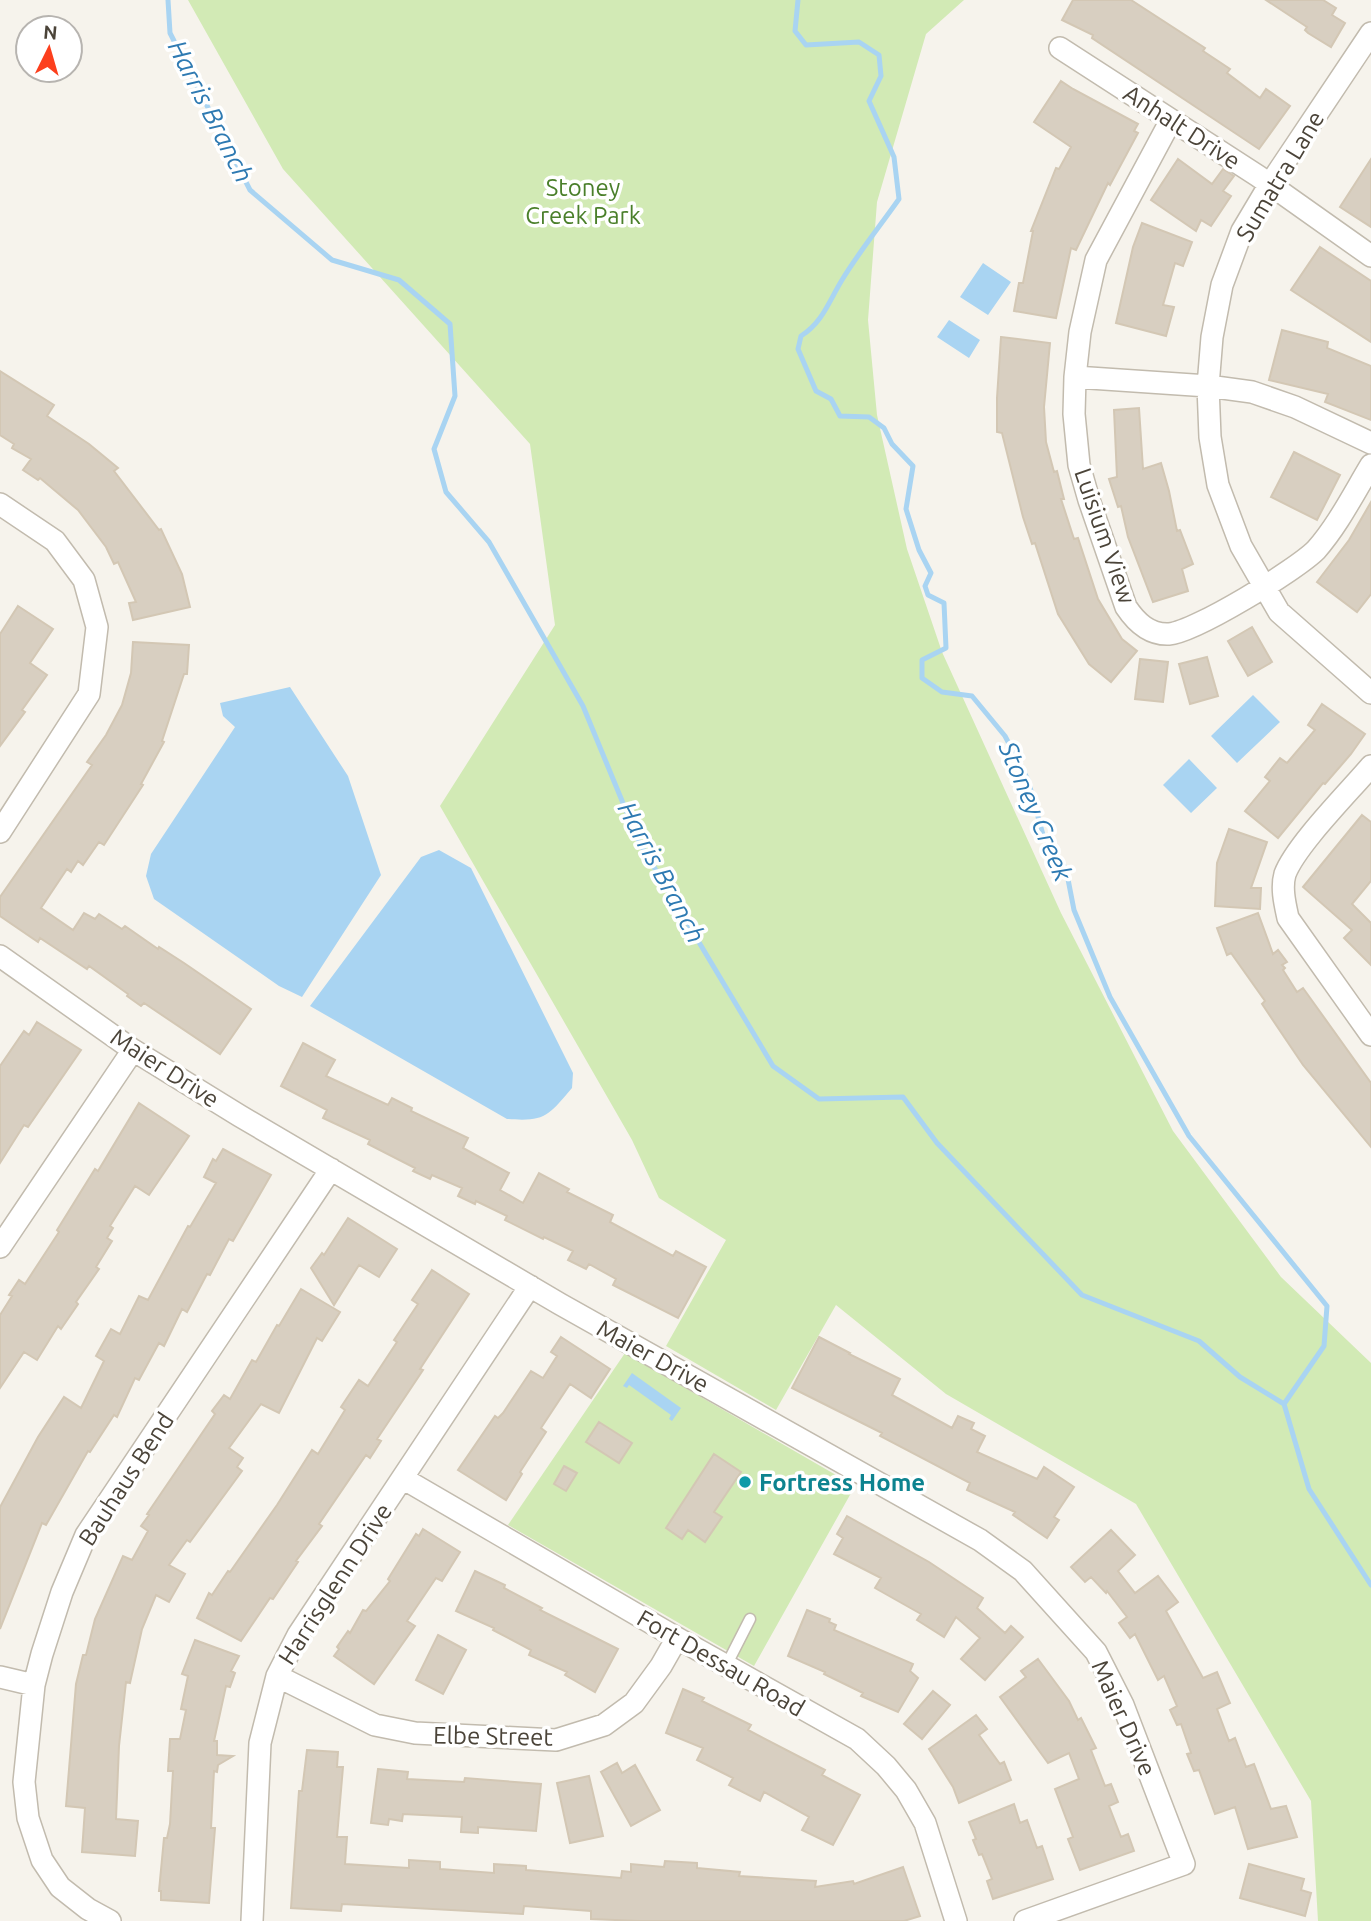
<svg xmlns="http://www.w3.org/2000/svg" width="1371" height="1921" font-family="Ubuntu,sans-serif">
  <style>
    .green { fill: #d2eab5 }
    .water { fill: #a9d4f2 }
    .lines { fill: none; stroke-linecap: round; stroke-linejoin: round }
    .stream { stroke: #a9d4f2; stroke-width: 5 }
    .building { fill: #d8cfc1; stroke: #d3c7b4; stroke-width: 2 }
    .lane-casing { stroke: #c2bbae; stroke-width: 13 }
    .street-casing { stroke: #c2bbae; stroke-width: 24 }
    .lane { stroke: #fff; stroke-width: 10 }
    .street { stroke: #fff; stroke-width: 21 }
    .culture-dot { fill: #0f9aa8; stroke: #fff; stroke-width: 2.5 }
    .labels { text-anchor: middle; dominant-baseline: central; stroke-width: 7; stroke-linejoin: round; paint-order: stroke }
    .street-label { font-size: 24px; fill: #4b4439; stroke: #fff }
    .park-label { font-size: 24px; fill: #4a7f2a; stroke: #fff }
    .culture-label { font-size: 24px; font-weight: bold; fill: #0d838f; stroke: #fff; text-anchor: start }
    .water-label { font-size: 26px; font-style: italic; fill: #2e7ab2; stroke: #fff }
  </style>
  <rect width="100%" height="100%" fill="#f6f3ec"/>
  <path class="green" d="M188,0H964L926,34L877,202L868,320L877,415L907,549L942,652L1061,913L1173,1131L1281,1277L1371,1363V1921H1318L1311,1801L1136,1504L946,1394L836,1305L776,1410L666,1346L726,1240L659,1198L632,1140L440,806L555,625L530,444L283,169Z
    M625,1353L855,1486L754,1666L508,1525Z"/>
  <path class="water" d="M983,263L1011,282L988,315L960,297Z
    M949,320L980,340L969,358L937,337Z
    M290,687L348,776L381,875L302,997L279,986L154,899L146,876L151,854L235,727L223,716L220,703Z
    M1253,695L1280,722L1237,763L1211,736Z
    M1189,759L1217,788L1191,813L1163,785Z
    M439,850L471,868L573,1073L572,1088C548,1116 545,1122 507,1119L310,1006L421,857Z
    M632,1373L681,1408L672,1421L669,1419L671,1415L629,1385L627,1388L623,1386Z"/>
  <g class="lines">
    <path class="stream" d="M168,0L170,33L250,190L332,260L399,280L450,324L455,396L434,449L446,492L489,542L583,706L639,842L773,1066L819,1099L903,1097L937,1143L1082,1295L1199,1341L1240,1377L1284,1404L1309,1489L1371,1585
      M798,0L795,31L806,45L859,42L879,55L881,76L869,101L894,157L899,199C880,226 859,252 842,280C829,301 823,322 801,336L798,349L816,391L831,399L840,416L869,417L884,428L892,444L913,466L906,509L919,550L931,573L925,586L928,595L944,603L946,648L922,660V678L942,692L972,696L1005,736L1028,780L1043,835L1066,869L1074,910L1110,997L1189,1136L1327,1306L1324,1346L1284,1404"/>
  </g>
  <path class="building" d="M1073,0H1131L1205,48L1203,51L1230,69L1227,73L1260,98L1266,89L1290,106L1259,149L1092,38L1093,35L1062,20Z
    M1266,0H1323L1336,8L1332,15L1345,23L1331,47L1308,33L1305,30L1307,27Z
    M1061,81L1073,89L1138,124L1134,131L1138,133L1110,185L1108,183L1076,250L1071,248L1056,318L1014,311L1019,283H1023L1033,231H1031L1056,168L1059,169L1071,147L1034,122Z
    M1178,159L1212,184L1223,169L1234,176L1223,191L1231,196L1211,226L1201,220L1196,231L1151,200Z
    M1371,159V227L1340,207Z
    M1142,223L1192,242L1183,266L1175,263L1163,305L1174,307L1166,336L1116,323L1133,247Z
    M1320,247L1371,281V342L1291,290Z
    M1282,330L1328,342L1327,348L1371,366V420L1325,402L1328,394L1269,380Z
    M1001,337L1050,343L1044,407L1046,442L1054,472L1057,471L1064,499H1061L1074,539L1078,538L1098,599L1122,639L1137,651L1111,682L1089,664L1058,614L1035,543L1032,544L1023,517L1002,433L997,432V398Z
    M0,371L54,405L47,416L89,444L118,468L114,471L159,530L161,529L182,574L190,607L133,620L129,603L136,602L118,562L114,564L106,547L78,510L40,478L38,480L23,470L31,459L12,448L14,444L0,435Z
    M1139,408L1143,469L1161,463L1169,491L1177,531L1180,530L1193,564L1182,569L1188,591L1153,602L1128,537L1121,506L1118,507L1109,479L1117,477L1114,410Z
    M1294,452L1340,475L1317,520L1271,497Z
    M1371,502V594L1357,612L1317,582L1349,540Z
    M18,606L53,629L30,663L47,675L22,710L25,712L0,746V634Z
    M1252,627L1272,662L1248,676L1228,641Z
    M133,642L189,645L187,674H184L162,741L164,742L141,784L143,785L104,845L99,842L83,865L78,861L71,872L67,869L41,908L73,930L84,913L95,919L99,914L122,929L125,926L158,949L159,947L184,963L251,1009L220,1054L144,1003L141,1006L127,996L128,994L89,966L87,969L40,938L38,942L0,916V897L92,765L87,762L106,735L122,705L131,673Z
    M1207,657L1218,696L1190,704L1179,664Z
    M1140,659L1168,662L1163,702L1135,699Z
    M1322,704L1365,734L1351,754L1325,784L1323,783L1278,838L1245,811L1270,781L1265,777L1280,758L1287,763L1315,730L1308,725Z
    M1362,815L1371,822V881L1352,904L1371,923V965L1344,938L1352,930L1303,887Z
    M1229,829L1267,842L1251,888H1261L1260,909L1215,906L1217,863Z
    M1258,913L1273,954L1278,950L1287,962L1282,965L1285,968L1283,970L1297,992L1303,988L1371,1083V1147L1303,1065L1262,1004L1265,1001L1231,953L1227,955L1217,928Z
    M37,1022L81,1050L28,1127L24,1125L0,1163V1066L24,1031L29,1035Z
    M303,1043L335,1060L326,1076L388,1105L392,1098L412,1108L411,1111L468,1138L463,1148L509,1173L500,1190L523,1203L539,1173L569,1189L567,1192L613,1215L610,1222L673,1256L676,1251L706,1267L678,1318L613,1285L616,1279L589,1264L586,1269L568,1260L573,1251L544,1237L543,1239L505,1220L507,1216L476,1201L475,1204L458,1196L462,1188L432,1175L430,1179L413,1171L415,1168L368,1144L370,1140L323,1118L327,1110L281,1086Z
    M139,1103L189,1136L149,1195L135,1186L110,1226L113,1228L107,1238L112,1241L96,1267L99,1269L76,1302L78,1304L61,1329L58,1326L37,1360L24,1352L0,1388V1315L12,1296L9,1295L19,1280L25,1284L59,1232L57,1230L95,1169L98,1171Z
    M223,1149L271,1175L233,1241L229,1239L210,1275L207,1274L187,1312L182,1309L164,1346L159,1343L139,1380L135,1378L117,1417L114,1415L90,1452L88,1451L46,1525L42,1523L0,1629V1507L38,1437L64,1397L81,1408L104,1361L96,1356L111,1329L120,1334L139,1296L148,1300L188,1226L190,1227L216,1183L204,1177L213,1159L216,1161Z
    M348,1218L397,1249L379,1277L359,1265L334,1305L311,1268L322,1253L324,1255Z
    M432,1270L469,1294L420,1369L423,1370L377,1439L381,1441L370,1458L366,1455L319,1524L322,1526L296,1561L298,1562L273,1599L270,1598L241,1641L197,1618L209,1593L212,1595L228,1571L230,1572L277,1505L312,1450L318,1454L345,1410L341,1407L359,1380L368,1386L397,1342L394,1340L418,1304L412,1300Z
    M301,1289L340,1312L322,1341L317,1338L279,1413L261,1404L229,1448L243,1458L237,1467L242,1471L190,1542L187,1540L169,1565L185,1574L169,1602L156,1595L142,1629L130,1683L126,1682L119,1746L116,1819L138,1821L135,1856L82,1852L85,1808L66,1806L76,1684L83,1655H86L95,1619L123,1556L132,1560L148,1531L141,1526L149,1515L147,1514L215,1414L212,1411L224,1395L230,1399L252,1360L256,1362L277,1325L279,1326Z
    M561,1337L610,1369L591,1398L570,1384L541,1428L546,1432L520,1472L522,1474L506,1500L458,1470L495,1416L498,1418L503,1413L531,1371L543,1378L557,1356L551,1352Z
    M819,1337L850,1353L849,1354L900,1379L892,1395L952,1428L958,1416L974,1423L971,1429L985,1436L977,1452L1037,1479L1044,1467L1074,1487L1054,1517L1059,1520L1047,1538L1013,1515L1015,1512L967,1490L970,1483L880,1436L882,1433L792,1388Z
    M599,1422L632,1443L619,1463L586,1442Z
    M714,1454L741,1472L714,1512L722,1517L705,1542L688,1530L682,1539L666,1528Z
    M564,1466L577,1473L566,1491L554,1484Z
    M847,1516L929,1562L983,1598L977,1608L1005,1633L1011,1626L1023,1637L985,1680L961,1659L980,1638L956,1617L944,1637L917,1620L921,1614L875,1588L881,1578L834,1554L843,1538L837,1534Z
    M423,1529L460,1552L442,1581L436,1578L407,1621L415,1626L374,1684L334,1656L339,1649L337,1647L348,1631L350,1633L363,1610L366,1611L390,1581L388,1579L416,1534L419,1536Z
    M1111,1530L1135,1555L1118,1571L1135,1593L1158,1576L1178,1602L1166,1611L1203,1678L1217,1672L1230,1703L1217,1709L1229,1741L1235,1738L1246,1767L1254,1764L1271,1809L1286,1806L1297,1837L1248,1849L1235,1807L1215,1814L1199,1770L1194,1771L1187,1754L1191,1753L1181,1724L1177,1725L1170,1710L1177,1706L1164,1676L1158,1680L1135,1634L1130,1638L1119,1623L1127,1617L1107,1591L1106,1593L1091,1577L1085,1582L1071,1567Z
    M475,1571L505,1585L504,1588L542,1608L540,1610L618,1649L595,1692L565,1675L567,1672L529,1655L531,1650L493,1630L494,1628L456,1611Z
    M807,1610L830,1619L829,1622L836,1625L834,1630L913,1664L910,1671L918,1678L898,1712L861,1696L863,1693L824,1674L825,1672L788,1656Z
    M438,1635L466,1650L443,1694L416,1680Z
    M195,1640L239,1656L231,1671L235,1673L230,1687L226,1686L214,1741H217V1755L233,1756L218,1765L217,1772L214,1771L211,1828H215L209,1903L161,1900V1891H159L164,1838H167L170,1824L173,1771H168L170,1739H180L186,1710L181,1709L188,1676L182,1674Z
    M1038,1659L1069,1701L1078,1720L1081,1718L1096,1748L1091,1750L1105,1786L1111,1784L1118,1802L1109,1806L1121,1837L1128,1834L1134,1851L1080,1870L1068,1839L1073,1837L1055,1789L1079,1779L1069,1753L1048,1763L1000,1697L1026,1677L1021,1671Z
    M683,1689L704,1698L702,1701L751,1725L748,1730L825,1770L822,1775L860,1795L833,1845L802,1830L809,1817L764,1792L760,1801L729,1785L733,1778L697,1760L703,1748L666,1733Z
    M933,1691L950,1705L922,1739L904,1724Z
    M976,1715L987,1729L979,1735L1000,1764L1004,1762L1011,1780L959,1803L953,1787L929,1749Z
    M307,1750L338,1752L337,1767H343L337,1837H347L345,1864L409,1868V1860L440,1862V1869L494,1873V1864L526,1866V1870L621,1878L622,1871L631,1872V1864L664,1867L665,1861L697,1863V1868L740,1872L739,1876L816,1881L815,1887L853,1881L854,1884L903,1867L920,1916L904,1921H639L591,1919V1911L524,1906L523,1914L342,1904L341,1911L291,1908L299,1791H302Z
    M617,1763L622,1773L635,1765L660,1810L631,1826L601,1772Z
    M378,1769L408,1772L407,1779L464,1782L465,1778L541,1784L536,1831L478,1827V1833L461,1832L462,1817L403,1814L402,1821L389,1819L388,1825L371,1823Z
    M589,1776L603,1836L570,1843L557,1783Z
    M1014,1804L1020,1823L1027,1820L1037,1848L1042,1846L1053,1879L993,1899L987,1881L992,1879L982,1854L979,1855L973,1840L976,1839L969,1822Z
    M1249,1864L1304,1879L1301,1890L1311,1893L1305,1916L1240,1898Z"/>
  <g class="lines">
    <g class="lane-casing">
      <path id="lane" d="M726,1666L750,1619"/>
    </g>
    <g class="street-casing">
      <path id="street" d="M1371,33L1270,184L1242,231L1222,285L1212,337L1208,386L1210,437L1218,485L1241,546L1279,612L1371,693
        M1060,48L1258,176L1371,256
        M1171,120L1096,260L1080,332L1075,377L1074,414L1079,465L1089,500L1126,607C1136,622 1149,635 1169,634C1195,632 1296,570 1316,550C1338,525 1354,493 1371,465
        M1075,377L1208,386L1252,392L1295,407L1371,443
        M0,504L55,541L84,580L97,627L89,694L0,832
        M1371,766C1349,792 1296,845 1285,874C1281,888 1285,904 1288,918L1371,1035
        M0,956L133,1050L240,1116L560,1304L980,1540L1023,1571L1096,1652L1123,1705L1184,1864L1025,1921
        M0,1247L133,1050
        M404,1479L677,1638L857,1739L886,1766L906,1790L925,1823L956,1921
        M277,1676L375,1725L415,1733L556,1740L604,1725L634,1703L661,1666L677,1638
        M0,1677L34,1685
        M110,1921L88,1909L60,1887L42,1860L28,1818L24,1782L34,1685L42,1654L62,1592L86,1535L331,1169
        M252,1921L260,1743L277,1676L298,1635L530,1286"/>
    </g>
    <use href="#lane" class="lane"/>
    <use href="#street" class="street"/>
  </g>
  <circle class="culture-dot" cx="745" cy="1482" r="7"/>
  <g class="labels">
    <g class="street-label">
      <text transform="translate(1182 127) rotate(33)">Anhalt Drive</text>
      <text transform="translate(1280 176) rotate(-59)">Sumatra Lane</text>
      <text transform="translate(1105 536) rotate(71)">Luisium View</text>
      <text transform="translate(165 1068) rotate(33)">Maier Drive</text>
      <text transform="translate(653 1356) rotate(29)">Maier Drive</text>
      <text transform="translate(126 1479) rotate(-57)">Bauhaus Bend</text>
      <text transform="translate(335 1584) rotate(-57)">Harrisglenn Drive</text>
      <text transform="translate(721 1663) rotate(30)">Fort Dessau Road</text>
      <text transform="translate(1124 1718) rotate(66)">Maier Drive</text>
      <text transform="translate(493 1736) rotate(1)">Elbe Street</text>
    </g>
    <g class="park-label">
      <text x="583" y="187">Stoney<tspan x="583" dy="28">Creek Park</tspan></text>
    </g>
    <g class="culture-label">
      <text x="759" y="1482">Fortress Home</text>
    </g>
    <g class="water-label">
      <text transform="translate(211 111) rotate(63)">Harris Branch</text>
      <text transform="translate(1036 811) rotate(67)">Stoney Creek</text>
      <text transform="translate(662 872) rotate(62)">Harris Branch</text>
    </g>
  </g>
  <g transform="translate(49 49) rotate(5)"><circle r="33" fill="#ffffff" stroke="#b7b4b0" stroke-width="2"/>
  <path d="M0-5L12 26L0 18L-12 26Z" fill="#fc3f1d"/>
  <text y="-10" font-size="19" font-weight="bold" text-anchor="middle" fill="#4b4439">N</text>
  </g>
</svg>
